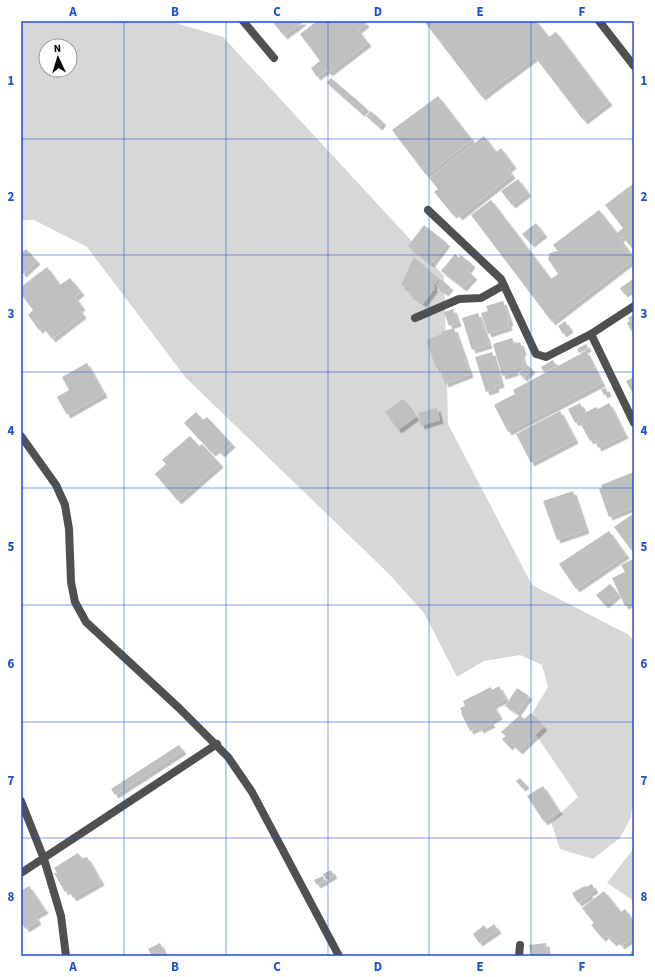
<svg xmlns="http://www.w3.org/2000/svg" width="655" height="977" font-family="'Source Sans 3',sans-serif">
  <style>
    .green { fill: #d7d7d7; fill-rule: evenodd }
    .building { fill: #c0c0c0; filter: url(#shadow) }
    .lines { fill: none; stroke-linecap: round; stroke-linejoin: round }
    .minor { stroke: #505050; stroke-width: 8 }
    .tertiary { stroke: #505050; stroke-width: 8 }
    .grid { fill: none; stroke: #1d4ed8; stroke-width: 1; stroke-opacity: 0.55 }
    .neatline { fill: none; stroke: #1d4ed8; stroke-width: 1.5 }
    .grid-label { font-size: 13px; text-anchor: middle; font-weight: bold; fill: #1d4ed8 }
  </style>
  <defs>
    <filter id="shadow"><feDropShadow dx="3.5" dy="3.5" stdDeviation="0" flood-color="#0004"/></filter>
  </defs>
  <rect width="100%" height="100%" fill="#fff"/>
  <path class="green" d="M21,21H169L223,37L444,276L448,424L532,585L629,635L634,642V793L631,817L620,838L593,859L560,849L551,822L578,797L530,726L533,712L548,687L542,665L520,655L484,661L457,677L424,613L389,574L186,378L87,247L34,220H21ZM46,46H70V70H46Z
    M634,848V901L607,883Z"/>
  <path class="building" d="M272,21H304L284,36Z
    M317,21H364L366,24L358,30L368,43L329,73L327,70L317,77L311,68L320,61L300,34Z
    M424,21H536L549,37L556,32L609,102L584,121L535,57L482,97Z
    M331,78L366,108L361,113L327,83Z
    M438,96L472,140L426,175L392,130Z
    M371,111L383,122L379,127L366,116Z
    M484,136L496,152L501,148L513,165L508,169L512,175L459,217L456,213L453,215L434,192L438,189L429,178Z
    M518,179L528,193L512,205L501,191Z
    M634,183V251L623,237L620,239L634,257V259L552,322L471,215L491,200L551,279L558,274L548,259L550,253L558,251L553,245L599,210L617,233L623,228L605,205Z
    M536,223L544,234L531,244L522,234Z
    M424,225L447,243L431,264L408,246Z
    M26,249L37,261L23,274L21,272V254Z
    M455,254L459,258L461,255L472,264L467,271L474,276L463,288L441,271Z
    M414,257L439,279L433,287L435,288L423,304L409,294L411,291L401,285Z
    M47,267L60,285L70,278L81,292L75,297L82,307L79,309L83,315L52,339L43,327L39,330L28,315L33,310L21,294V287Z
    M441,279L450,287L445,293L436,286Z
    M633,279L634,281V288L624,294L620,288Z
    M503,301L510,322L508,323L509,327L488,334L481,313L488,311L486,306Z
    M453,309L458,323L449,326L444,312Z
    M478,313L489,345L472,350L462,318Z
    M634,314V336L627,323L630,321L628,318Z
    M565,321L570,329L563,334L558,326Z
    M454,328L470,374L445,384L439,367L436,368L426,340L442,334L441,332Z
    M512,338L514,344L520,342L523,352L521,353L524,366L514,369L516,372L502,376L493,344Z
    M586,344L588,348L579,353L577,349Z
    M586,351L602,383L508,432L494,405L515,394L513,390Z
    M492,352L501,384L495,386L496,389L486,392L475,357Z
    M553,360L556,366L544,372L541,367Z
    M87,363L104,394L67,415L57,397L69,390L62,377Z
    M527,365L532,369L524,378L519,374Z
    M634,377V396L626,381Z
    M606,388L608,393L604,395L601,389Z
    M403,399L416,417L398,430L385,412Z
    M580,403L585,413L596,407L598,409L609,403L625,435L598,448L594,439L590,441L579,421L575,423L568,409Z
    M437,408L440,420L421,426L418,413Z
    M560,411L575,440L531,463L516,434Z
    M196,412L203,420L207,417L232,444L221,454L217,449L212,453L184,423Z
    M190,436L199,446L202,444L220,464L178,501L155,474L166,464L162,460Z
    M634,472V507L609,517L599,489L602,488L601,485Z
    M573,491L586,530L557,540L543,501Z
    M634,513V549L631,550L614,527Z
    M609,531L626,555L576,589L559,564Z
    M633,559L634,562V605L631,607L629,604L625,606L612,578L625,572L621,565Z
    M610,584L618,594L605,605L596,595Z
    M499,686L506,699L493,705L499,716L490,721L492,724L480,730L479,727L470,731L461,713L462,712L460,708L465,706L463,701L491,687L492,690Z
    M517,688L529,696L517,713L505,706Z
    M531,713L544,727L519,751L512,744L509,747L502,739L506,736L501,732L520,715L524,719Z
    M179,745L183,751L115,795L111,789Z
    M520,778L526,785L522,788L516,781Z
    M543,786L559,811L544,822L527,796Z
    M78,853L82,859L87,857L101,882L73,898L68,890L65,892L54,873H57L54,868Z
    M331,870L334,875L326,880L323,874Z
    M323,876L325,881L317,885L314,880Z
    M592,884L595,890L589,893L590,896L578,903L572,893L585,886L586,887Z
    M29,886L45,910L35,916L38,921L26,929L22,924L21,925V891Z
    M604,891L621,912L625,909L634,922V937L621,946L617,940L613,943L606,935L602,938L591,925L594,923L582,908Z
    M494,924L498,930L479,943L473,934L484,925L487,929Z
    M160,943L166,956H152L148,949Z
    M546,943L548,956H531L529,945Z
    M634,947V956H633L630,954Z"/>
  <g class="lines">
    <path class="minor" d="M243,21L274,58
      M428,210L501,279L536,354L546,357L591,334L634,306
      M415,318L459,299L481,298L504,285
      M591,334L634,423
      M21,436L56,485L65,505L69,529L71,582L75,602L86,622L179,708L228,757L252,792L339,956
      M21,801L44,859L61,916L66,956
      M21,873L217,744
      M519,956L520,945"/>
    <path class="tertiary" d="M599,21L634,66"/>
  </g>
  <path class="grid" d="M124,21V956M226,21V956M328,21V956M429,21V956M531,21V956M21,139H634M21,255H634M21,372H634M21,488H634M21,605H634M21,722H634M21,838H634"/>
  <rect width="655" height="977" fill="none" stroke="#ffffff" stroke-width="44"/>
  <g transform="translate(58 58) rotate(356)"><circle r="19" fill="#ffffff" stroke="#999999"/>
  <path d="M0-3L7 15L0 10L-7 15Z" fill="#000000"/>
  <text y="-6" font-size="11" font-weight="bold" text-anchor="middle" fill="#000000">N</text>
  </g>
  <rect x="22" y="22" width="611" height="933" class="neatline"/>
  <g class="grid-label">
    <text x="73" y="16">A</text>
    <text x="175" y="16">B</text>
    <text x="277" y="16">C</text>
    <text x="378" y="16">D</text>
    <text x="480" y="16">E</text>
    <text x="582" y="16">F</text>
    <text x="11" y="85">1</text>
    <text x="644" y="85">1</text>
    <text x="11" y="201">2</text>
    <text x="644" y="201">2</text>
    <text x="11" y="318">3</text>
    <text x="644" y="318">3</text>
    <text x="11" y="435">4</text>
    <text x="644" y="435">4</text>
    <text x="11" y="551">5</text>
    <text x="644" y="551">5</text>
    <text x="11" y="668">6</text>
    <text x="644" y="668">6</text>
    <text x="11" y="785">7</text>
    <text x="644" y="785">7</text>
    <text x="11" y="901">8</text>
    <text x="644" y="901">8</text>
    <text x="73" y="971">A</text>
    <text x="175" y="971">B</text>
    <text x="277" y="971">C</text>
    <text x="378" y="971">D</text>
    <text x="480" y="971">E</text>
    <text x="582" y="971">F</text>
  </g>
</svg>
